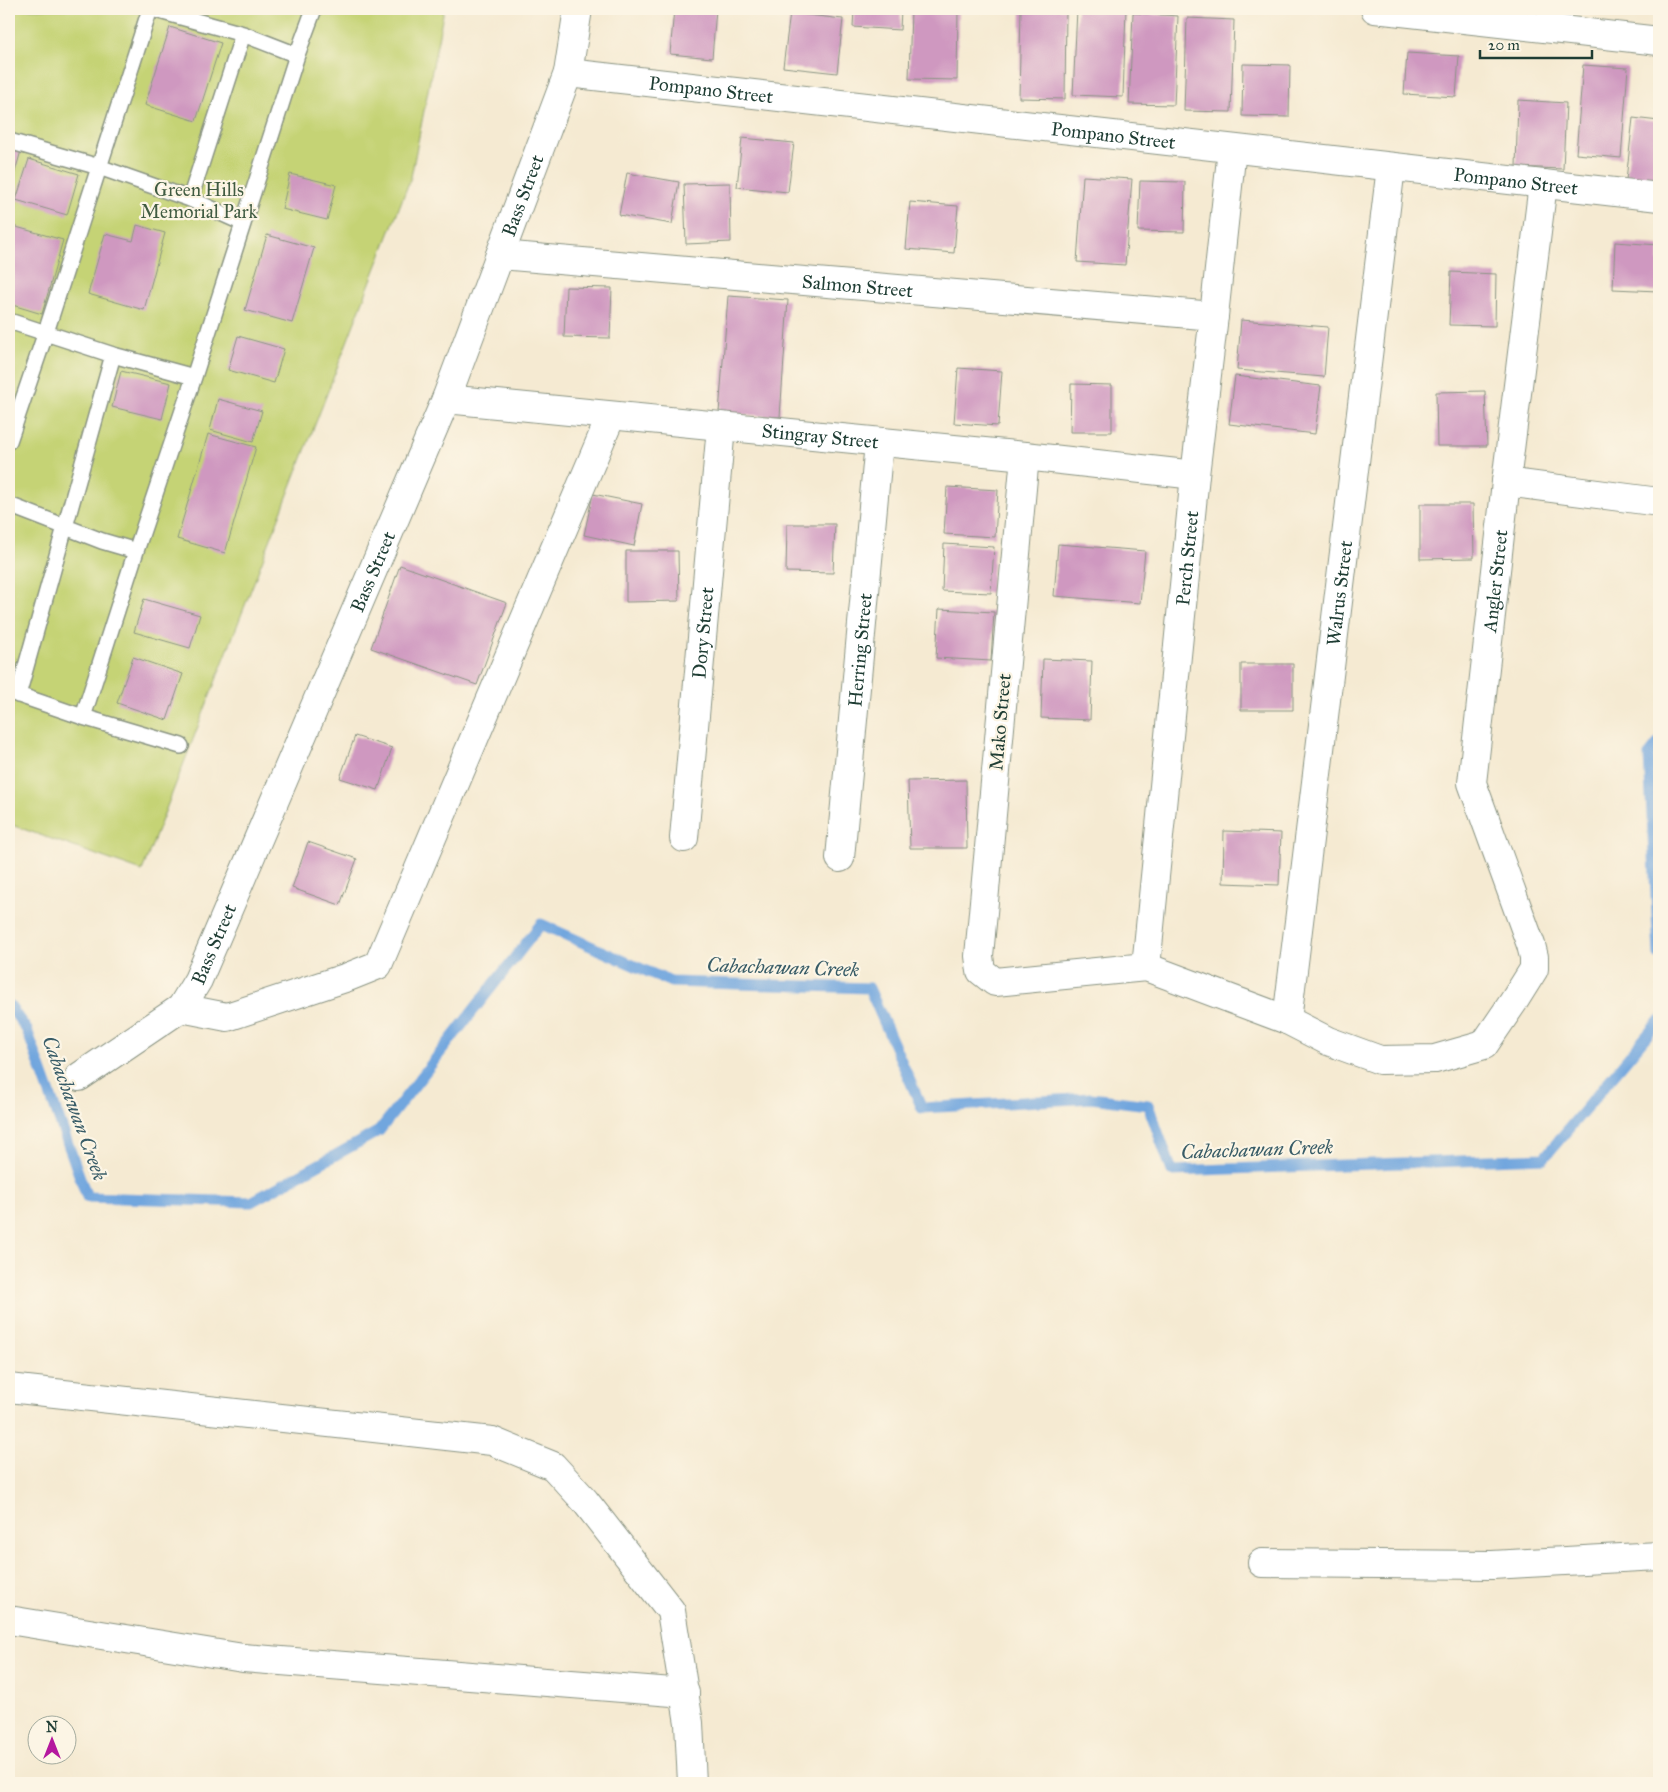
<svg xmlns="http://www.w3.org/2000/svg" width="1668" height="1792" font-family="'IM FELL Great Primer',serif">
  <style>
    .green { fill: #c5d375; stroke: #728854 }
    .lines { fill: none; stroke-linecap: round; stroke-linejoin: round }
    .stream { stroke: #71a6de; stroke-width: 11 }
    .building { fill: #cf98c0 }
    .lane-casing { stroke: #8a9483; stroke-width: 18 }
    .street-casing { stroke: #8a9483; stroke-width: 30 }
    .lane { stroke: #fff; stroke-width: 15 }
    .street { stroke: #fff; stroke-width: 28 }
    .labels { text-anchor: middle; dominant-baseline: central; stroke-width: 4.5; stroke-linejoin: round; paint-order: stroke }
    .street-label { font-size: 19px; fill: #1f3d34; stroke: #fcf5e5 }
    .park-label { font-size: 19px; fill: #405b41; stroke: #fcf5e5 }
    .water-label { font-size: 20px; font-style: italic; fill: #385c67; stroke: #fcf5e5 }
  </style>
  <rect width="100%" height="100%" fill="#fcf5e5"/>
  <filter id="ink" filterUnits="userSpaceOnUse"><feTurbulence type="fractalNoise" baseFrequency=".02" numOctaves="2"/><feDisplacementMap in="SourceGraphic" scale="10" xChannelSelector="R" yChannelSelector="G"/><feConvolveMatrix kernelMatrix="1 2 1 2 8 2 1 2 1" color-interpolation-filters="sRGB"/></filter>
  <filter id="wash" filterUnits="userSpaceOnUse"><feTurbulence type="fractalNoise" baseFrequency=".0096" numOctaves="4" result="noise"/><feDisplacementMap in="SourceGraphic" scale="20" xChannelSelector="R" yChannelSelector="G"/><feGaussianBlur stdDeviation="1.12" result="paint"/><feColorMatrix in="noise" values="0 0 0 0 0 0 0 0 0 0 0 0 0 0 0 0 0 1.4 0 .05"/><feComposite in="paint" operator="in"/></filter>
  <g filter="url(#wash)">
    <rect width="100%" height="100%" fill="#f5ead2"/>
    <path class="green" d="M9,9H444L411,177L142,871L9,824Z"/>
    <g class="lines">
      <path class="stream" d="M1659,742L1649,755L1659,955
        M9,1005L27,1030L87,1197L251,1202L379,1131L541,924L671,982L869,988L922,1108L1091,1098L1148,1105L1172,1171L1544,1158L1659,1021"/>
    </g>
    <g id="blocks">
      <path class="building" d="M674,9H716L712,58L670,54Z
        M854,9H901L900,30L853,27Z
        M911,9H958L957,80L909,79Z
        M1021,9H1066L1065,99L1019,98Z
        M1077,9H1126L1123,97L1073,95Z
        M790,13L843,19L837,73L783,67Z
        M1133,13L1178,16L1174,105L1129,104Z
        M1187,18L1234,20L1231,112L1184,111Z
        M170,27L221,43L196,121L145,105Z
        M1407,53L1459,56L1456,97L1404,94Z
        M1243,64L1290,65L1289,117L1242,116Z
        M1583,65L1628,68L1621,158L1576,154Z
        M1518,100L1566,103L1563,169L1516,167Z
        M1633,118L1659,121V183L1626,180Z
        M742,138L794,143L788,192L737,187Z
        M9,147L21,151L9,192Z
        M29,159L79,174L67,215L16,200Z
        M627,173L679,182L672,224L619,215Z
        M290,174L336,185L327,220L282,209Z
        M1083,176L1132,179L1125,265L1077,262Z
        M1140,181L1185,182L1184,232L1138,231Z
        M730,183L731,242L686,244L684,184Z
        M910,202L958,206L954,253L906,249Z
        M9,225L63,240L42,314L9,304Z
        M137,225L165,233L144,310L88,294L105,234L133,241Z
        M267,235L314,248L292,323L245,310Z
        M1615,242L1659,245L1658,291L1613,289Z
        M1451,272L1496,274L1495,326L1449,325Z
        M566,287L612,288L610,338L564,337Z
        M728,296L788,300L780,417L719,413Z
        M1241,320L1328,327L1324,377L1237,370Z
        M238,336L284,349L274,383L228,370Z
        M958,368L1002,371L998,426L954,423Z
        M121,371L171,383L162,419L112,407Z
        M1235,376L1321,386L1315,434L1229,424Z
        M1071,384L1112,385V432H1070Z
        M1485,391L1487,446H1437L1436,392Z
        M218,399L262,411L253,442L210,430Z
        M208,434L256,447L225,553L177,539Z
        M947,487L998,490L995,537L944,534Z
        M593,494L642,504L634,546L584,535Z
        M1420,504H1473L1474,558L1420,559Z
        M787,524H835L833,573L786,572Z
        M944,544L994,547L991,593L942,591Z
        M1058,544L1145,551L1140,603L1054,596Z
        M626,551H678L679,601L626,602Z
        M400,565L507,603L477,685L371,648Z
        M144,599L200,615L190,648L134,632Z
        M939,609L994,612L991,661L936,658Z
        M133,657L183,674L167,720L117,703Z
        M1043,659L1092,661L1090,720L1041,718Z
        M1241,664H1293V710H1241Z
        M355,736L392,748L378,790L340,778Z
        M966,780L967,848H910L908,781Z
        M1224,831L1281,833L1279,885L1223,883Z
        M308,842L357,859L340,905L292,888Z"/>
    </g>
  </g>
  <g filter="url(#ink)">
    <use href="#blocks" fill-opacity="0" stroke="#8a9483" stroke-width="1"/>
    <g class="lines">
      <g class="lane-casing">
        <path id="lane" d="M152,9L243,34L297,55
          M9,141L99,167L190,199L243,223
          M190,199L243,34
          M9,321L113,355L194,377
          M9,441L46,332L150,9
          M9,505L102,541L136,551L194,377L297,55L314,9
          M10,692L83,717L181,746
          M18,695L113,355
          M83,717L136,551"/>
      </g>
      <g class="street-casing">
        <g id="street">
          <path d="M1375,9L1659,41"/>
          <path id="s1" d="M568,73L1659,197"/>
          <path id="s2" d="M500,255L1214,316"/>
          <path id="s3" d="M446,399L1025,456L1195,475"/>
          <path id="s4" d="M1025,456L979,956L981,971L995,982L1146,967L1287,1020L1328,1041L1380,1060L1435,1059L1484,1045L1514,1001L1534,969V957L1531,945L1472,783L1506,482L1543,184"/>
          <path d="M1506,482L1659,502"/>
          <path id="s5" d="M684,838L721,427"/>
          <path id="s6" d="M840,858L879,443"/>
          <path id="s7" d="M1146,967L1195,475L1214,316L1232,149"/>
          <path d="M181,1008L227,1017L348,977L378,965L611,416"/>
          <path id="s8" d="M1287,1020L1391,167"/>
          <path id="s9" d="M79,1077L181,1008L198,980L446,399L568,73L578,9"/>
          <path d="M9,1388L492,1441L553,1466L585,1501L671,1611L689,1723L692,1783"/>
          <path d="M1262,1563L1492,1565L1659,1556"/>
          <path d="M9,1620L243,1658L685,1693"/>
        </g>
      </g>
      <use href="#lane" class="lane"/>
      <use href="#street" class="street"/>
    </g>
  </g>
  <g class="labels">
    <g class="street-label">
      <text stroke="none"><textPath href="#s1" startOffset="144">Pompano Street</textPath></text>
      <text stroke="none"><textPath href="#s1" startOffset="549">Pompano Street</textPath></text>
      <text stroke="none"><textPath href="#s1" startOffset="954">Pompano Street</textPath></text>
      <text stroke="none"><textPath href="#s9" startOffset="1005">Bass Street</textPath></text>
      <text stroke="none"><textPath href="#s2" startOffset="359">Salmon Street</textPath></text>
      <text stroke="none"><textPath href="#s3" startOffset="376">Stingray Street</textPath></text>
      <text stroke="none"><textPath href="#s7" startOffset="411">Perch Street</textPath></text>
      <text stroke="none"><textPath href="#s9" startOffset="600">Bass Street</textPath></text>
      <text stroke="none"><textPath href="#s4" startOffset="1536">Angler Street</textPath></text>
      <text stroke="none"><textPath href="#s8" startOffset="430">Walrus Street</textPath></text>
      <text stroke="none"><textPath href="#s5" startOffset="206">Dory Street</textPath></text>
      <text stroke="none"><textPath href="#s6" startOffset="209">Herring Street</textPath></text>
      <text transform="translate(1000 722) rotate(-85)">Mako Street</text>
      <text stroke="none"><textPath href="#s9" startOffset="195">Bass Street</textPath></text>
    </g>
    <g class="park-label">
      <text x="199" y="189">Green Hills<tspan x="199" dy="22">Memorial Park</tspan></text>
    </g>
    <g class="water-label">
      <text transform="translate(783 967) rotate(2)">Cabachawan Creek</text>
      <text transform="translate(75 1108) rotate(70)">Cabachawan Creek</text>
      <text transform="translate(1257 1149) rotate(-2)">Cabachawan Creek</text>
    </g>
  </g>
  <rect width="1668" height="1792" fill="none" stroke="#fcf5e5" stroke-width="30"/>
  <g transform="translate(52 1740)"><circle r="24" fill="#fcf5e5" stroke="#a4ab9e"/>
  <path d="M0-4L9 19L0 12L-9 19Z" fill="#b5179e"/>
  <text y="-8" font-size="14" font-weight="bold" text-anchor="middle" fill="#1f3d34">N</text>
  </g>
  <path d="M1480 50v8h112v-8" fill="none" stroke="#1f3d34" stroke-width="2.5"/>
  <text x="1488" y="50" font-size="15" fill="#1f3d34" stroke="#fcf5e5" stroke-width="4" paint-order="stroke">20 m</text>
</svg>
